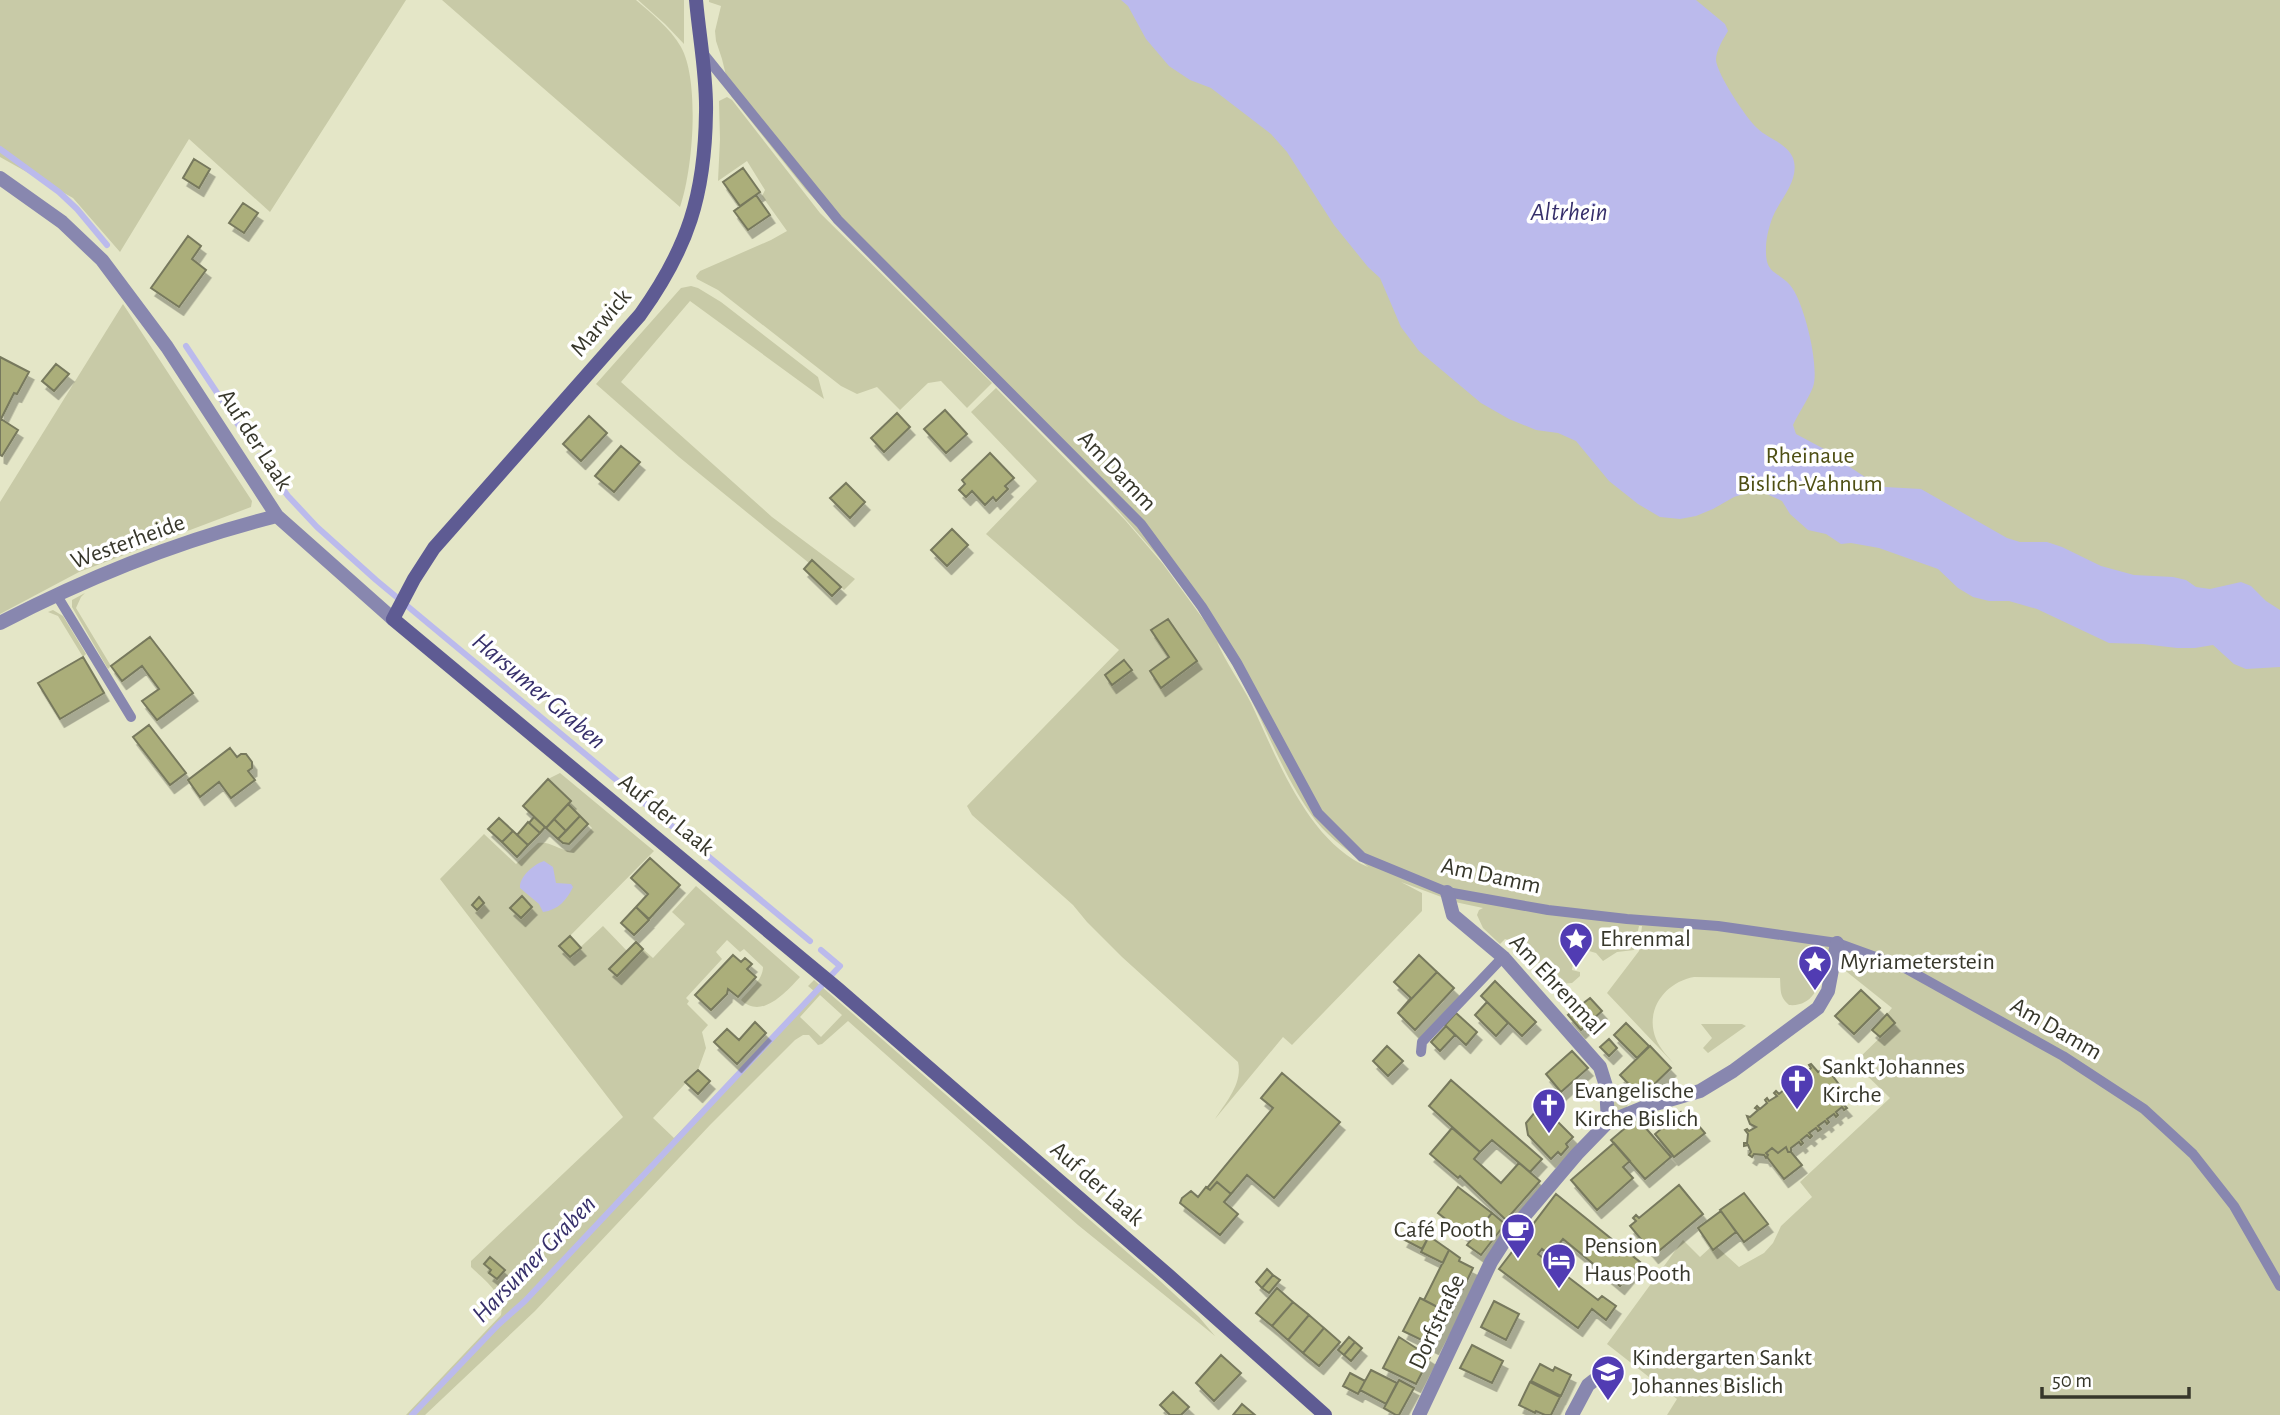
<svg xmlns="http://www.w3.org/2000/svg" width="2280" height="1415" font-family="'Alegreya Sans',sans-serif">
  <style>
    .green { fill: #c8caa7; fill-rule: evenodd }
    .water { fill: #bbbaec }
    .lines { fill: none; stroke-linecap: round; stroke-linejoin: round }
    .stream { stroke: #bbbaec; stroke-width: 6 }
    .building { fill: #abae7a; stroke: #77795d; stroke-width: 2; filter: url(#shadow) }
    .lane { stroke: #8887af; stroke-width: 10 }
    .street { stroke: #8887af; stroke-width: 14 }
    .secondary { stroke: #5e5b93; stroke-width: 14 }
    .labels { text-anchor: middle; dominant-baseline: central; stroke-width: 7; stroke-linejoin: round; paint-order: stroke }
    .street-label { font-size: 24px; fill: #37372b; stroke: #fff }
    .park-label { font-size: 24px; fill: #4e4f13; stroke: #fff }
    .poi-label { font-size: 24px; fill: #37372b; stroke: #fff; text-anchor: start }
    .water-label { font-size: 26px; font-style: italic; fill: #37306b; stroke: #fff }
  </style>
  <defs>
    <filter id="shadow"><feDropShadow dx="4.5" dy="8" stdDeviation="0" flood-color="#0004"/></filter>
  </defs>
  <rect width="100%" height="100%" fill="#e4e6c7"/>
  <path class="green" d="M0,0H406L270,212L189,139L120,252L73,198L0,157Z
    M442,0H636C652,14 670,28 681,47C700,81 693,170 680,207Z
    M638,0H684V44L665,24Z
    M709,0H2280V1415H1667L1677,1399L1607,1344L1683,1240L1700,1257L1711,1247H1717L1739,1267L1764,1253L1773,1243L1781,1226L1812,1197L1800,1182L1890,1098L1854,1063L1895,1023L1887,1014L1892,1008L1842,968L1843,965L1813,944C1827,964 1822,1008 1789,1005C1779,996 1781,990 1780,978L1694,977C1666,982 1644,1009 1656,1039C1660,1049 1669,1058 1676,1066L1607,993L1639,951L1642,926H1639L1634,950L1617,952L1603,961L1596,953L1589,951L1584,953L1579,963H1573L1572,970L1580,972V976L1572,983L1559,984L1547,977L1546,972L1524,946L1505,939L1500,944L1483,928L1477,915L1479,910L1483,908L1455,902L1401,882L1422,893V911L1292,1045L1283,1037L1215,1119C1226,1102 1243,1083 1238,1062L1122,957L1087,922L1073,905L972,815L967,806L1119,650L986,534L1037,481L971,412L996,388L1125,520L1163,564L1206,623L1183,585L1107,498L851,238L805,189L731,96L722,59L716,41L715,31L721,6L709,2ZM1217,642C1258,697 1275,767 1316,821C1331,840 1351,852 1368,867C1308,842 1277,758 1251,703C1241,683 1226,663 1217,642Z
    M727,97L732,100L820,213L992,383L967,408L941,381L928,383L900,410L877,387L857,394L841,386L718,290L697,279L696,276L700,271L771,240L787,231L762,196L765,190L747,161L718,181L720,139L719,101Z
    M691,286L698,288L721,302L818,377L824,399L690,301L621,382L772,517L855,579L844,590L812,561L809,563L679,457L596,384L681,288Z
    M123,304L252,501L251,507L79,572L0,614V502Z
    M85,593L81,597L76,608L111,666L108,669L72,607V600Z
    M53,610L63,616L86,654L83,657L58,616L48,612Z
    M560,773L654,851L560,946L570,957L603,926L627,951L610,969L616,976L643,949L653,958L685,924L672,912L696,886L800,977C786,992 762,1020 741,1000C749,990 763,980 763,967L744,949L740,952L727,940L716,952L722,959L686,998L689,1001L687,1004L708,1025L702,1032L706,1048L698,1070L653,1118L674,1138L814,991L808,986L814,980L1159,1280L1199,1317L1215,1336L1078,1225L848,1021L822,1044L818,1045L809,1035H803L795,1040L710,1125L535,1311L425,1415H406L501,1315C505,1294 484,1280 471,1267V1261L623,1117L440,879L484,834L516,864L538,843C550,841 557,849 570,851L592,828L568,804L548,779ZM820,995L842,1015L821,1037L800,1017Z
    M1701,1024H1742L1746,1026L1708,1053L1703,1048L1712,1038Z
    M1614,1085H1617L1630,1100L1626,1109L1617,1111L1614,1109Z"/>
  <path class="water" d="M1121,0H1696L1725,24L1728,31C1723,39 1716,51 1716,60C1717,74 1746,118 1757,128C1768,139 1787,143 1793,158C1800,178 1783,196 1775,212C1770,222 1766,237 1766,248C1765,275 1777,270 1790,285C1804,301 1820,367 1813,387C1808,400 1799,412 1793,425L1796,434L1826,450L1837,453L1850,467L1868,479L1885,487L1921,489L2007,538L2020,542H2047L2062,547L2101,566L2134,575L2173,577L2186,580L2196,587L2210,589L2241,582L2251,586L2266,601L2280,610V667L2246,669L2234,664L2213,645L2195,648H2177L2143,644L2109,643L2037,609L2009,601H1989L1973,597L1958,588L1938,569L1879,548L1851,543L1841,544L1826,534L1808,530L1790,514L1782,501L1760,491L1750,492L1734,497L1713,509L1696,516L1680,519L1660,517L1638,504L1609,481L1576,441L1558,433L1536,430L1509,419L1481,403L1419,351L1401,327L1380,278L1368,267L1334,225L1287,152L1271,134L1211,88L1190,80L1169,66L1146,39L1128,6Z
    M544,861L553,867L556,883L571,884L573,887C567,900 558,910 543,912L539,904L520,888C519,877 534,864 544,861Z"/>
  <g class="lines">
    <path class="stream" d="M0,149L59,192L77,209L107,245
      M186,346L249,441
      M259,456L288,496L317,527L376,580L810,941
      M412,1415L498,1325L525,1301L840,966L821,950"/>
  </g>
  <path class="building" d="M194,159L210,169L199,188L183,178Z
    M743,168L760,192L740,206L723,182Z
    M756,195L770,215L748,230L734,211Z
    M243,203L258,213L244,233L229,223Z
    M188,236L201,246L192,259L206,270L179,307L151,288Z
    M0,357L29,372L17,394L14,393L1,419L18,430L2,456L0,455Z
    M56,364L69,374L54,391L42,381Z
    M945,410L967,434L946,453L924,429Z
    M897,413L910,427L884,452L871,438Z
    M589,416L607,433L581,461L563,444Z
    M621,446L640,462L614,492L595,476Z
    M990,453L1014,478L1005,486L1008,489L996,501L993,497L985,505L972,491L966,497L959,490L965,484L962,480Z
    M846,483L865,502L850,518L830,498Z
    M952,529L968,545L947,566L931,550Z
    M812,560L841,587L832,596L804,569Z
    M1168,619L1197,661L1161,688L1150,671L1169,657L1151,630Z
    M150,637L193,693L157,720L142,701L159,689L142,666L122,681L111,666Z
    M83,657L104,693L60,719L38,683Z
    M1124,660L1132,670L1112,685L1105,675Z
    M149,725L186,773L170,785L133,737Z
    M230,748L237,757L241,754H246L252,762V768L248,771L255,780L231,798L219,782L200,797L188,780Z
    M548,779L571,801L546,828L523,806Z
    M568,804L580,816L566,831L554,819Z
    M580,816L588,824L569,844L563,843L558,839Z
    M534,817L545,827L540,833L529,823Z
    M499,818L513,831L502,842L488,829Z
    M554,819L566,831L558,839L546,828Z
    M528,822L540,833L528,845L517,835Z
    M513,831L528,845L517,857L502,842Z
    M650,858L680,885L649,919L636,907L648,894L631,878Z
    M522,896L532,907L521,918L510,908Z
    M479,897L484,903L477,910L472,905Z
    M636,907L649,920L634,935L621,923Z
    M570,936L581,948L570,957L559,946Z
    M636,942L643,949L617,976L609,969Z
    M733,955L741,962L745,958L752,964L747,969L756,977L738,997L728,989L727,994L711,1010L695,995Z
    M1419,955L1437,972L1398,1013L1411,998L1394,982Z
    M1437,972L1454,988L1415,1030L1398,1013Z
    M1495,981L1536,1022L1522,1036L1481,996Z
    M1861,990L1880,1008L1854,1034L1835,1016Z
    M1590,998L1602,1011L1581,1030L1568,1015Z
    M1487,1002L1508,1023L1496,1036L1475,1015Z
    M1456,1013L1477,1032L1466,1045L1445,1025Z
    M1887,1014L1895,1023L1880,1037L1872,1030Z
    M755,1022L766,1033L737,1064L714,1042L727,1029L739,1040Z
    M1626,1023L1649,1046L1637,1058L1614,1035Z
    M1446,1026L1455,1035L1440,1051L1431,1042Z
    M1609,1039L1617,1048L1609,1056L1600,1047Z
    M1387,1046L1403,1061L1388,1076L1373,1061Z
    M1650,1046L1671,1068L1641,1097L1620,1075Z
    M1572,1051L1588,1068L1561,1092L1546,1074Z
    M1811,1064L1818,1072L1823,1070L1825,1074L1829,1071L1843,1090L1835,1095L1847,1108L1844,1110L1842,1107L1836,1112L1838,1115L1836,1117L1834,1114L1827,1119L1829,1122L1827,1124L1825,1121L1818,1126L1821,1129L1818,1131L1816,1128L1809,1133L1812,1136L1810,1138L1807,1135L1801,1140L1803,1143L1801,1145L1799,1142L1791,1148V1152H1788L1786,1147L1778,1153L1772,1148L1766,1153L1768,1155L1766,1158L1764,1155L1754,1154L1752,1157L1749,1155L1751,1152L1748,1145L1744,1146V1143H1747L1748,1134L1745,1130L1747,1129L1749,1131L1756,1127L1750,1124L1747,1116L1750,1117L1758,1110L1755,1108L1757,1106L1760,1109L1767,1103L1765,1100L1767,1098L1769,1101L1777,1096L1774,1093L1776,1091L1779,1094L1785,1089L1783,1086L1785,1084L1787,1087L1794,1082L1792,1079L1794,1077L1796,1080L1802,1076L1800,1073L1802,1071L1804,1074L1811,1068L1809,1065Z
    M698,1070L710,1081L698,1094L685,1082Z
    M1282,1073L1340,1122L1274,1198L1247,1175L1231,1194L1217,1182L1210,1190L1207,1188L1273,1108L1261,1098Z
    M1451,1080L1542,1159L1530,1172L1492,1140L1480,1152L1429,1106Z
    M1535,1112L1551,1115L1573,1137L1566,1144L1568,1147L1561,1155L1558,1152L1551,1159L1528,1135L1526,1123Z
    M1681,1112L1689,1122L1693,1119L1705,1133L1674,1157L1655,1134Z
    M1637,1118L1671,1157L1645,1179L1611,1140Z
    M1452,1128L1480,1152L1474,1159L1501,1183L1519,1163L1540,1181L1506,1220L1460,1176L1458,1178L1430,1154Z
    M1614,1143L1630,1161L1623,1167L1633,1178L1597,1210L1571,1180Z
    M1786,1147L1788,1152H1791L1802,1165L1784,1179L1767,1157L1768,1155L1766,1153L1772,1148L1778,1153Z
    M1217,1182L1231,1194L1224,1202L1238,1214L1220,1235L1180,1203L1182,1198L1191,1191L1198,1197L1206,1187L1210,1190Z
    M1679,1185L1703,1214L1654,1255L1630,1226L1636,1221L1633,1218L1636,1215L1639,1218Z
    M1458,1187L1492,1213L1471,1239L1438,1213Z
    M1744,1193L1768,1224L1744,1242L1720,1210Z
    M1556,1194L1640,1262L1620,1286L1563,1239L1550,1255L1542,1249L1538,1254L1598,1300L1602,1296L1616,1306L1606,1320L1592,1309L1578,1328L1499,1269Z
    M1721,1211L1736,1232L1713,1250L1698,1228Z
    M1492,1213L1505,1224L1481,1255L1467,1245Z
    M1412,1223L1429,1236L1422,1249L1403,1239Z
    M1429,1236L1449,1250L1443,1263L1421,1252Z
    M1449,1250L1460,1258L1459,1261L1473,1268L1451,1314L1424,1300Z
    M490,1257L505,1270L497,1279L489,1273L491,1270L484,1264Z
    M1267,1269L1273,1275L1262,1288L1256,1282Z
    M1273,1275L1280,1280L1269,1293L1262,1288Z
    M1277,1288L1293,1302L1272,1326L1256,1313Z
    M1420,1298L1451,1314L1434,1346L1403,1331Z
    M1494,1301L1519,1314L1506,1340L1481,1327Z
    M1293,1302L1309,1315L1288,1340L1272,1326Z
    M1309,1315L1324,1328L1303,1353L1288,1340Z
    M1324,1328L1340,1342L1319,1366L1303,1353Z
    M1349,1337L1355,1342L1344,1355L1338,1350Z
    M1399,1337L1430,1357L1416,1384L1383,1368Z
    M1355,1342L1362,1348L1351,1361L1344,1355Z
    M1472,1345L1503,1361L1492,1383L1460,1368Z
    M1221,1355L1241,1373L1214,1401L1196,1383Z
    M1540,1364L1553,1371L1555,1367L1571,1375L1561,1396L1531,1381Z
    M1371,1370L1397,1383L1386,1404L1360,1390Z
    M1350,1373L1365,1381L1358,1394L1343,1386Z
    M1399,1380L1414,1388L1399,1415H1396L1384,1408Z
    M1530,1382L1560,1397L1551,1415H1545L1536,1411L1535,1413L1519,1405Z
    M1173,1392L1189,1407L1181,1415H1170L1160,1405Z
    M1242,1404L1255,1415H1233Z"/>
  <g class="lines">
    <path class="lane" d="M702,52L838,220L1141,524L1202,607L1237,663L1318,813L1362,857L1447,892L1548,910L1627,919L1718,926L1837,943L1903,967L2063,1056L2144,1109L2193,1154L2234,1206L2280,1286
      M56,594L131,717
      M1421,1052L1422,1042L1503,957"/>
    <path class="street" d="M0,178L62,222L102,260L167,347L277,516L393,619
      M0,623C88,577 181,540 277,516
      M1447,892L1453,915L1503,957L1600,1067L1606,1086L1608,1122
      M1419,1415L1491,1262L1509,1234L1577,1154L1608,1122L1645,1107L1700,1091L1733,1071L1818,1008L1828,991L1837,943
      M1572,1415L1588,1385L1611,1367"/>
    <path class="secondary" d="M696,0C699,35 707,77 706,112C705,195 688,248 640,315L434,548L414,579L393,619L838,989L1167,1274L1325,1415"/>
  </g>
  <defs>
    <g id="sight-pin" transform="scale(1.75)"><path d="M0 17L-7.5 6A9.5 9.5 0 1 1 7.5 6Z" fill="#513cb3" stroke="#fff"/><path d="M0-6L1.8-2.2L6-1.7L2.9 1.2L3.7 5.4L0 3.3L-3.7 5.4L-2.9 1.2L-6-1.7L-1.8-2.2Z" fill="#fff"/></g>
    <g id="church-pin" transform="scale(1.75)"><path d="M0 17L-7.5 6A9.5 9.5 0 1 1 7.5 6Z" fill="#513cb3" stroke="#fff"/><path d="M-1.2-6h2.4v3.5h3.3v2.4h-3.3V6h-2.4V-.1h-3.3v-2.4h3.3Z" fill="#fff"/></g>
    <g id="cafe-pin" transform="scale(1.75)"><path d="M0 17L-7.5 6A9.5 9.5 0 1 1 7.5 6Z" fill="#513cb3" stroke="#fff"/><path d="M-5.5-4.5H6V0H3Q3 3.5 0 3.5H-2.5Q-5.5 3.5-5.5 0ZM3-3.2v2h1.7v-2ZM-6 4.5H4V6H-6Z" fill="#fff"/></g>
    <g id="hotel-pin" transform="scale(1.75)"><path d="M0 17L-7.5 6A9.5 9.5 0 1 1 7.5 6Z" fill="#513cb3" stroke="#fff"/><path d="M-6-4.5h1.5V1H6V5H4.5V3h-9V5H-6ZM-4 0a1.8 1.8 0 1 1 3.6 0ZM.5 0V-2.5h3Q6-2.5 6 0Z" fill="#fff"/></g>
    <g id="school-pin" transform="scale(1.75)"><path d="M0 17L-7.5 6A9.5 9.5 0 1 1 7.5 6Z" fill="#513cb3" stroke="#fff"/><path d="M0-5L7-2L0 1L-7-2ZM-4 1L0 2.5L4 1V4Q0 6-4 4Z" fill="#fff"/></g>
  </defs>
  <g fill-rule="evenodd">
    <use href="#sight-pin" x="1576" y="939"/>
    <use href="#sight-pin" x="1815" y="962"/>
    <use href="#church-pin" x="1797" y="1081"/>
    <use href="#church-pin" x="1549" y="1105"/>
    <use href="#cafe-pin" x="1518" y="1230"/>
    <use href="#hotel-pin" x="1559" y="1260"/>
    <use href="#school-pin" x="1608" y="1372"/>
  </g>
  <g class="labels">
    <g class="street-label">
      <text transform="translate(601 323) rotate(-50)">Marwick</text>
      <text transform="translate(255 440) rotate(57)">Auf der Laak</text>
      <text transform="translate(1117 471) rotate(46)">Am Damm</text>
      <text transform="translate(128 542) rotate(-20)">Westerheide</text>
      <text transform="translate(666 815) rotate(39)">Auf der Laak</text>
      <text transform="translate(1491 876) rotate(12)">Am Damm</text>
      <text transform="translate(1557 985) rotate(47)">Am Ehrenmal</text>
      <text transform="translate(2056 1029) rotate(30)">Am Damm</text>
      <text transform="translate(1097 1184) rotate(41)">Auf der Laak</text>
      <text transform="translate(1437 1322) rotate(-65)">Dorfstraße</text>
    </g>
    <g class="park-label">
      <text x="1810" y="456">Rheinaue<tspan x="1810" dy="28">Bislich-Vahnum</tspan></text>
    </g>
    <g class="poi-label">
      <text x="1600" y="939">Ehrenmal</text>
      <text x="1840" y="962">Myriameterstein</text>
      <text x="1822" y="1067">Sankt Johannes<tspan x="1822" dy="28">Kirche</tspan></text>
      <text x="1574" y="1091">Evangelische<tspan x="1574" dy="28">Kirche Bislich</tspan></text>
      <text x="1494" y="1230" text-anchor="end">Café Pooth</text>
      <text x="1584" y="1246">Pension<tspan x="1584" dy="28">Haus Pooth</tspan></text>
      <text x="1632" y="1358">Kindergarten Sankt<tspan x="1632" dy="28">Johannes Bislich</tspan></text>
    </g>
    <g class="water-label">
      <text x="1569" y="212">Altrhein</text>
      <text transform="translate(539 691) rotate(40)">Harsumer Graben</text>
      <text transform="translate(534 1259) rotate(-46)">Harsumer Graben</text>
    </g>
  </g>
  <path d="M2042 1387v10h147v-10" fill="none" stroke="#37372b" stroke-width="3.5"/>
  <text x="2052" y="1387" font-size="21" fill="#37372b" stroke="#ffffff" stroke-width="5" paint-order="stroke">50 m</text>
</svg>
